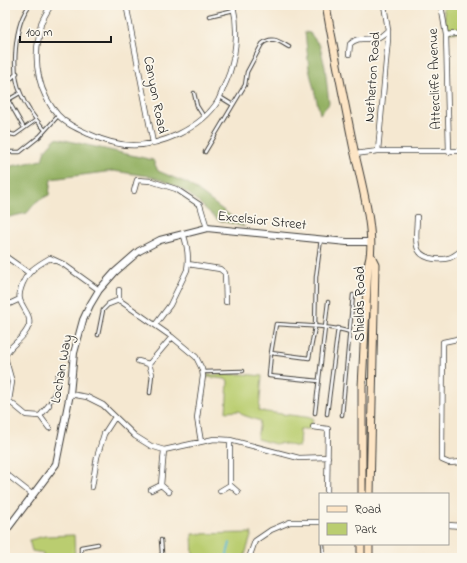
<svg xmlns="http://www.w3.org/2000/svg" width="467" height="563" font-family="'Indie Flower',sans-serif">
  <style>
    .green { fill: #bacd70; stroke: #6b7446 }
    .forest { fill: #93b062; stroke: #58663f }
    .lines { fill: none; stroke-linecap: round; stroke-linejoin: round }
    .stream { stroke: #54b6d3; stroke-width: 2 }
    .service-casing { stroke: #3d3b37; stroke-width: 4.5 }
    .minor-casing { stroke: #3d3b37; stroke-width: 6 }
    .tertiary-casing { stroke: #3d3b37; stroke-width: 8 }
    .secondary-casing { stroke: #3d3b37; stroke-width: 9 }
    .service { stroke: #fff; stroke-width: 2.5 }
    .minor { stroke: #fff; stroke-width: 4.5 }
    .tertiary { stroke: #fff; stroke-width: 6 }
    .secondary { stroke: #fde5c5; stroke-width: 7 }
    .labels { text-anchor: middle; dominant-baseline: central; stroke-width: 3.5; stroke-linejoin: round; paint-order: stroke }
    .street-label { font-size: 14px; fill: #1c1c1c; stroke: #fbf7ec }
  </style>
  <rect width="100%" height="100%" fill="#fbf7ec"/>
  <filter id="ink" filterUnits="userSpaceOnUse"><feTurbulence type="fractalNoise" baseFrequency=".025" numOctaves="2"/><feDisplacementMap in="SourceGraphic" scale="8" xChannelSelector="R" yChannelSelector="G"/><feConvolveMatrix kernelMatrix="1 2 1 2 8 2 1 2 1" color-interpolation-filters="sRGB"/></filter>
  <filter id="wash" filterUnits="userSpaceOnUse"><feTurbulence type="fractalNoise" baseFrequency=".012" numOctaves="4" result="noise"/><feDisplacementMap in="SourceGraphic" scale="16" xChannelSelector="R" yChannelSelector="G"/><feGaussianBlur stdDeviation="0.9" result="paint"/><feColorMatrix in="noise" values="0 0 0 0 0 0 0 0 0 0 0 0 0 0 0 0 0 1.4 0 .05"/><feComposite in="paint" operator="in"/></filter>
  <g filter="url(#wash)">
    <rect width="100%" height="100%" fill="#f5e8d1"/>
    <path class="green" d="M443,5H462V32L447,33Z
      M242,374L262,376L259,411L313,418L311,429H300L299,447L279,443L275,444L257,439L260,421L243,415L239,411L226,412L228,381L225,379L207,377V375Z
      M252,533L244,558H193L192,534Z
      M74,535L75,558H43V553L32,551L29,540L45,536Z"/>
    <path class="forest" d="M305,32L310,33L320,46L325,67L329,104L320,114L309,69Z
      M56,138L153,160L158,171L189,184L245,227L218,220L188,193L165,181L149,176L113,171L51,179L49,195L37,201L27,213L5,218V170L7,167L42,160L45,150Z"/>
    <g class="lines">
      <path class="stream" d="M226,558L230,543"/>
    </g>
  </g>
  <g filter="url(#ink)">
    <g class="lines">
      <g class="service-casing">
        <path id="service" d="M30,5C14,23 11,73 21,94C26,108 35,119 45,130
          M209,16L234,10
          M20,93L8,100L24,128
          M194,93L197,106L204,117
          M5,102L8,100C4,86 6,83 17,73
          M233,105L245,85L247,72L262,44C272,35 280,42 289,47
          M5,126L10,134L15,135L36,120
          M5,152H20L40,136L58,116
          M205,152L233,105L220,97
          M321,239L316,277L315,327L309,358L271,353L276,324C300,326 327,325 350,332
          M98,335L103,310L109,304
          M271,353L269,376L319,381
          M203,372L243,371
          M150,393L152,374
          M49,404L56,389L57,376
          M315,413L328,302
          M327,414L338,328
          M342,415L353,295
          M323,544L324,558
          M81,558V547L98,544
          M159,558L162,553L161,540"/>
      </g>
      <g class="minor-casing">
        <path id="minor" d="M51,5C48,10 45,15 42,21C40,25 40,31 39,36C33,63 39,94 58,115C66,124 78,129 89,134C121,149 146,149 179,134C193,127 209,116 218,101C221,95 223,88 226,82C236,59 239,30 233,5
          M125,5L127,9L153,143
          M441,5L446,35L449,152
          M446,35L462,33
          M349,54L350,44C358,36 367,40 377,38C381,37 385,33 388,30
          M378,151L388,39V30L384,5
          M355,154L378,151H462
          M134,191L137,180L151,181L176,189L200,205L207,228
          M417,217C417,226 415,237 417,246C419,259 438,261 449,258C453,257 458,253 462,250
          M5,256L29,273
          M188,264L220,269L225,273L226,302
          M119,300V290
          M109,304L119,300L172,337L196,357L202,369L203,376L197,418L201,442
          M5,306L20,299
          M155,325L170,305L187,270C189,258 187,244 183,233
          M462,338L443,342L442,457V460L449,463L462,462
          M5,356C10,344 25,339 29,325C31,315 23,309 20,300C19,296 20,291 21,288C26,272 36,266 50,258L63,264L99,290
          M5,357L12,382L9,401L5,404
          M138,361L149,364
          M152,374L149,364L172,337
          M70,394L87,397L103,405L135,436L151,446L164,450L214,439L230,440L299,458L328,457
          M9,401L26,415L40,416L49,405
          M40,416L49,428
          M313,427L328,429L327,494
          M5,473L33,495
          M161,485L169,492
          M230,485L238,492
          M92,487L97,457L104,434L115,417
          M151,490L161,485L164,450
          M220,491L230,485V440
          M448,525L462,526
          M249,558L255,541L271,530L290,522H320"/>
      </g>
      <g class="tertiary-casing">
        <path id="tertiary" d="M5,532L56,464L70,394L74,353L83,320L90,305L99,290L115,272L139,251L160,240L207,228L347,242H371"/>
      </g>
      <g class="secondary-casing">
        <path id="secondary" d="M326,5C334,52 344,99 353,145C359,175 378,237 368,265L362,387V494
          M370,494L375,264L371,256
          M361,558V544
          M369,558V544"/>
      </g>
      <use href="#service" class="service"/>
      <use href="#minor" class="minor"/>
      <use href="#tertiary" class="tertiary"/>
      <use href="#secondary" class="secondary"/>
    </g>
  </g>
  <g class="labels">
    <g class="street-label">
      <text transform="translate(373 77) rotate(-86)">Netherton Road</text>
      <text transform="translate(435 79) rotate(-92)">Attercliffe Avenue</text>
      <text transform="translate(155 95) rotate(79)">Canyon Road</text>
      <text transform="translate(262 221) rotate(6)">Excelsior Street</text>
      <text transform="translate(360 304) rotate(-90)">Shields Road</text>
      <text transform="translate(62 369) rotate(-80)">Lochan Way</text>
    </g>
  </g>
  <rect width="467" height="563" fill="none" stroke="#fbf7ec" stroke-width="20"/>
  <rect x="319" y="493" width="130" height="52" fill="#fbf7ec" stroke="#a29f99"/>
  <rect x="327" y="506" width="20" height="6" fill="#fde5c5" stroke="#a29f99"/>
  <text x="355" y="513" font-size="12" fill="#1c1c1c">Road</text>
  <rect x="327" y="523" width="20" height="12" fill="#bacd70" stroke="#a29f99"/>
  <text x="355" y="533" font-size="12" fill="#1c1c1c">Park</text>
  <path d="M20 36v6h91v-6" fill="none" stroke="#1c1c1c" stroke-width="2"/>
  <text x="26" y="36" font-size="12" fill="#1c1c1c" stroke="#fbf7ec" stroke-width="3" paint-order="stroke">100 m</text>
</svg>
